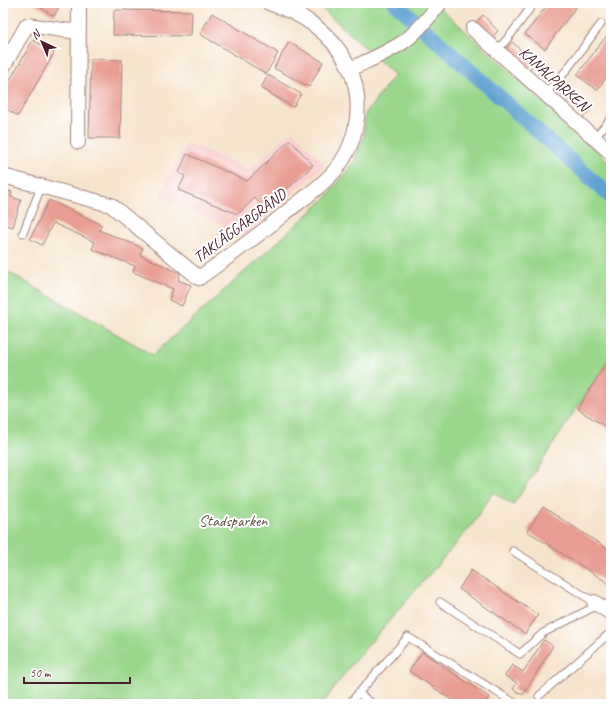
<svg xmlns="http://www.w3.org/2000/svg" width="614" height="707" font-family="Caveat,sans-serif">
  <style>
    .built { fill: #f7d0ce }
    .green { fill: #9ad78c; stroke: #727b5c }
    .lines { fill: none; stroke-linecap: round; stroke-linejoin: round }
    .canal { stroke: #5ea1d2; stroke-width: 15 }
    .building { fill: #e99c91 }
    .service-casing { stroke: #a0827c; stroke-width: 9 }
    .minor-casing { stroke: #a0827c; stroke-width: 16 }
    .service { stroke: #fff; stroke-width: 7 }
    .minor { stroke: #fff; stroke-width: 14 }
    .labels { text-anchor: middle; dominant-baseline: central; stroke-width: 4; stroke-linejoin: round; paint-order: stroke }
    .street-label { font-size: 16px; fill: #4a1f2b; stroke: #fff }
    .park-label { font-size: 16px; fill: #625648; stroke: #fff }
  </style>
  <rect width="100%" height="100%" fill="#fff"/>
  <filter id="ink" filterUnits="userSpaceOnUse"><feTurbulence type="fractalNoise" baseFrequency=".025" numOctaves="2"/><feDisplacementMap in="SourceGraphic" scale="8" xChannelSelector="R" yChannelSelector="G"/><feConvolveMatrix kernelMatrix="1 2 1 2 8 2 1 2 1" color-interpolation-filters="sRGB"/></filter>
  <filter id="wash" filterUnits="userSpaceOnUse"><feTurbulence type="fractalNoise" baseFrequency=".012" numOctaves="4" result="noise"/><feDisplacementMap in="SourceGraphic" scale="16" xChannelSelector="R" yChannelSelector="G"/><feGaussianBlur stdDeviation="0.9" result="paint"/><feColorMatrix in="noise" values="0 0 0 0 0 0 0 0 0 0 0 0 0 0 0 0 0 1.4 0 .05"/><feComposite in="paint" operator="in"/></filter>
  <g filter="url(#wash)">
    <rect width="100%" height="100%" fill="#f6e4cd"/>
    <path class="built" d="M293,131L325,165L246,236L160,196L187,143L249,169Z"/>
    <path class="green" d="M316,3H435L611,164V356L513,505L493,492L472,525L351,665L322,704H3V269L153,355L327,197L354,162L364,136L365,114L395,75Z"/>
    <g class="lines">
      <path class="canal" d="M395,3L611,197"/>
    </g>
    <g id="blocks">
      <path class="building" d="M33,3H61L54,16Z
        M549,3H579L545,49L525,34Z
        M114,10L192,11L191,36L113,35Z
        M212,13L278,53L266,74L200,34Z
        M483,15L498,31L492,37L476,22Z
        M611,30V71L597,90L577,75Z
        M33,40L54,53L18,116L3,107V92Z
        M289,42L323,62L309,87L274,68Z
        M512,42L535,63L529,70L506,49Z
        M91,59L122,60L120,138H89Z
        M268,75L301,94L293,107L261,88Z
        M560,83L590,110L583,118L553,91Z
        M290,140L313,165L265,210L255,198L238,214L178,190L185,176L179,173L187,154L247,181Z
        M3,189L12,192L11,197L21,200L13,227L3,224L5,216L3,215Z
        M49,200L102,225L99,230L143,248L140,255L180,273L178,280L191,285L182,306L169,300L173,289L133,272L135,266L92,249L95,242L53,223L42,245L30,239Z
        M611,356V430L577,409Z
        M543,507L611,551V585L527,531Z
        M471,570L538,615L525,634L459,589Z
        M544,640L553,646L523,695L513,689L517,683L505,676L512,665L523,672Z
        M422,652L489,697L484,704H458L409,671Z"/>
    </g>
  </g>
  <g filter="url(#ink)">
    <use href="#blocks" fill-opacity="0" stroke="#a0827c" stroke-width="1"/>
    <g class="lines">
      <g class="service-casing">
        <path id="service" d="M497,51L512,33L534,3
          M545,94L565,72L601,24
          M594,138L611,119
          M23,233L41,187
          M513,551L594,602
          M440,602L520,654L543,633L598,605
          M358,693L373,704
          M539,696L611,632
          M349,704L408,637L516,704"/>
      </g>
      <g class="minor-casing">
        <path id="minor" d="M473,29L611,153
          M3,67L27,25L78,32
          M350,69C369,60 390,52 406,40C419,30 430,16 440,3
          M78,142L79,3
          M3,176L111,205L199,278C228,257 257,237 284,214C299,202 315,191 329,177C358,148 366,102 348,65C332,33 302,13 269,3
          M594,602L611,613"/>
      </g>
      <use href="#service" class="service"/>
      <use href="#minor" class="minor"/>
    </g>
  </g>
  <g class="labels">
    <g class="street-label">
      <text transform="translate(554 79) rotate(42)">KANALPARKEN</text>
      <text transform="translate(240 226) rotate(-37)">TAKLÄGGARGRÄND</text>
    </g>
    <g class="park-label">
      <text x="233" y="521">Stadsparken</text>
    </g>
  </g>
  <rect width="614" height="707" fill="none" stroke="#fff" stroke-width="16"/>
  <g transform="translate(42 42) rotate(316)" stroke="#ffffff" stroke-width="3" paint-order="stroke">
  <path d="M0-3L7 15L0 10L-7 15Z" fill="#4a1f2b"/>
  <text y="-6" font-size="11" font-weight="bold" text-anchor="middle" fill="#4a1f2b">N</text>
  </g>
  <path d="M24 677v6h106v-6" fill="none" stroke="#4a1f2b" stroke-width="2"/>
  <text x="30" y="677" font-size="12" fill="#4a1f2b" stroke="#ffffff" stroke-width="3" paint-order="stroke">50 m</text>
</svg>
